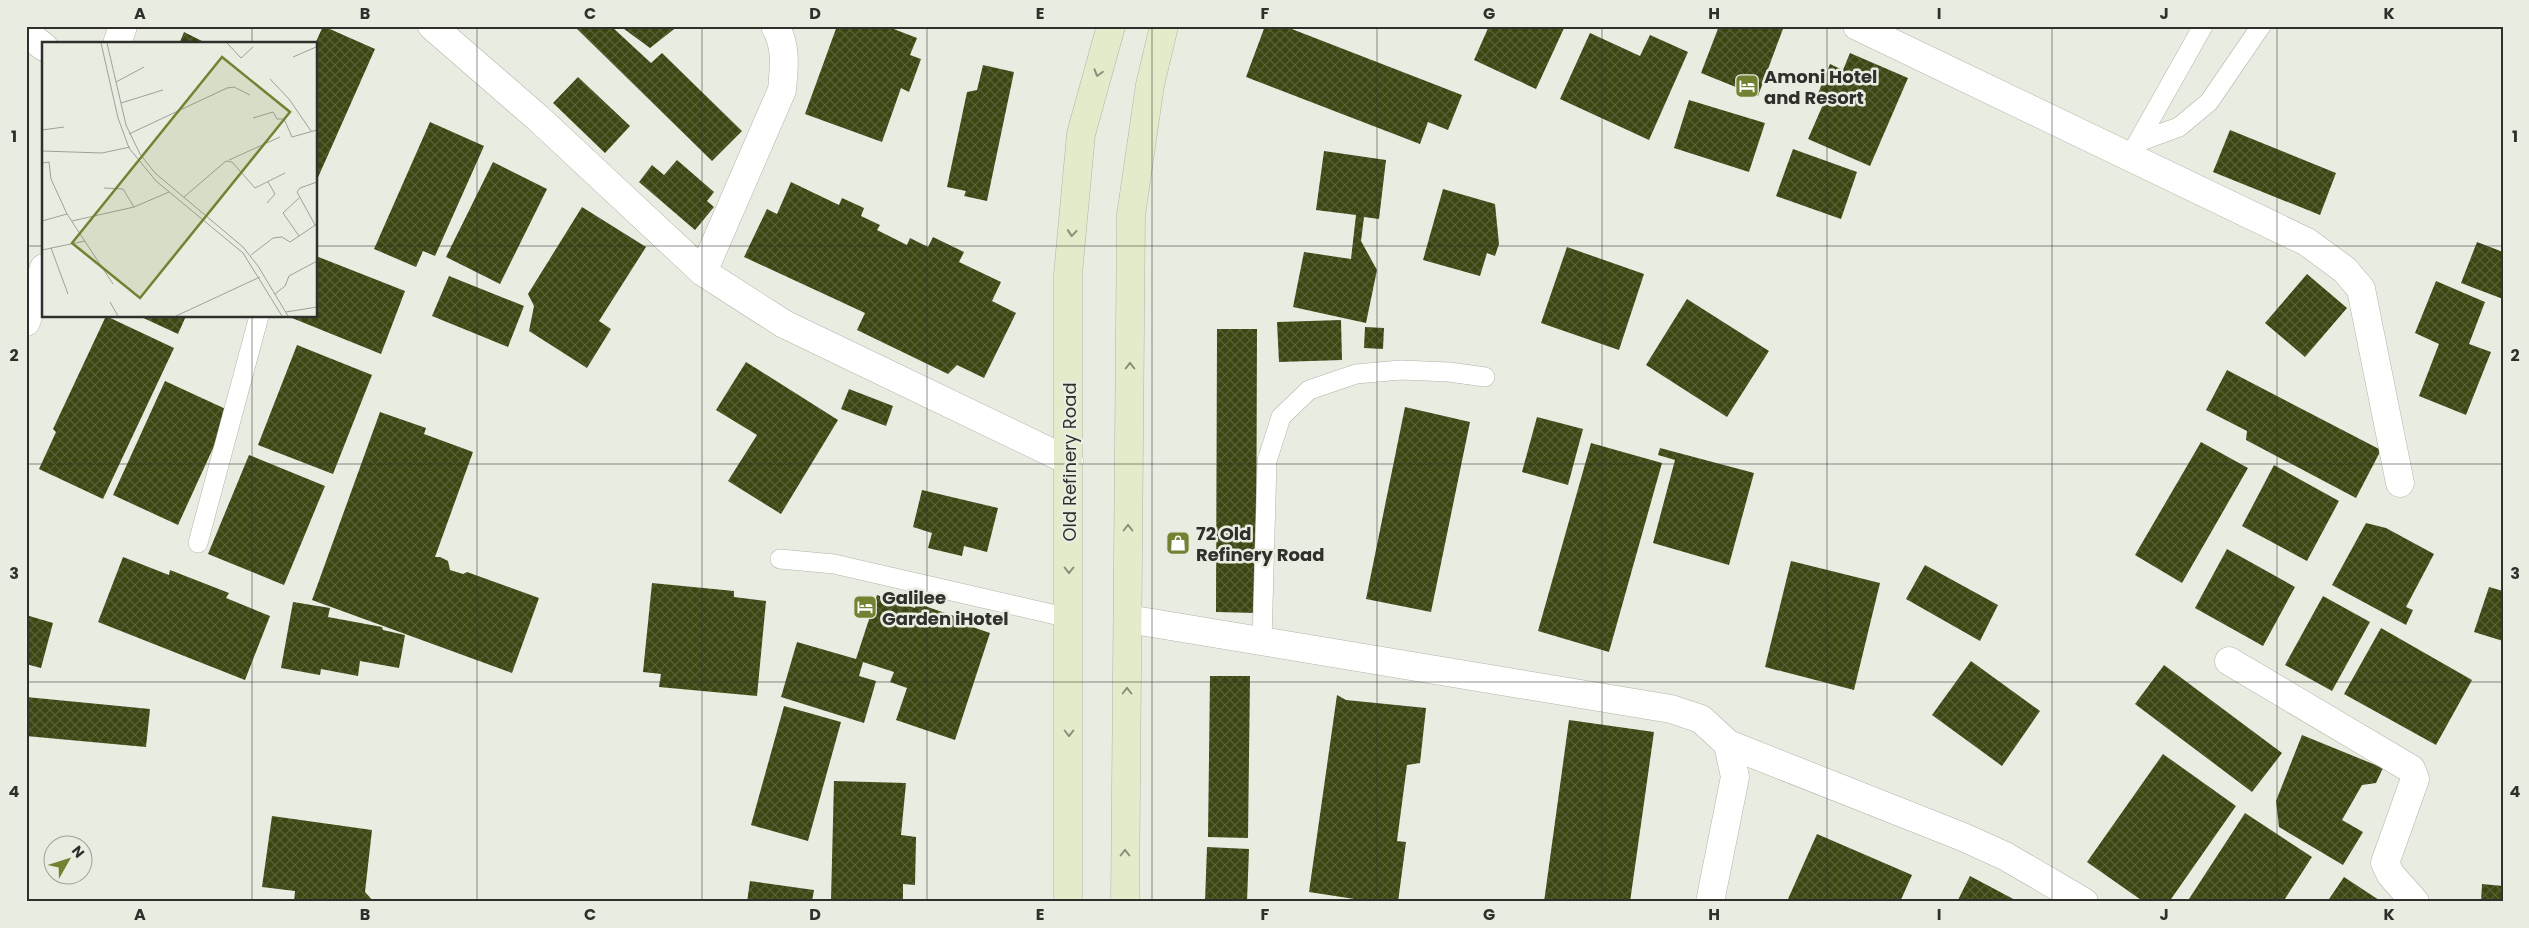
<svg xmlns="http://www.w3.org/2000/svg" width="2529" height="928" font-family="Poppins,sans-serif">
  <style>
    .building { fill: url(#building-cross-hatch) }
    .lines { fill: none; stroke-linecap: round; stroke-linejoin: round }
    .service-casing { stroke: #b0b3a8; stroke-width: 20 }
    .minor-casing { stroke: #b0b3a8; stroke-width: 29 }
    .secondary-casing { stroke: #b0b3a8; stroke-width: 29 }
    .service { stroke: #fff; stroke-width: 19 }
    .minor { stroke: #fff; stroke-width: 28 }
    .secondary { stroke: #e4ebca; stroke-width: 28 }
    .oneway { stroke: #8a8e7b }
    .grid { fill: none; stroke: #2f302c; stroke-width: 1; stroke-opacity: 0.55 }
    .labels { text-anchor: middle; dominant-baseline: central; stroke-width: 5; stroke-linejoin: round; paint-order: stroke }
    .poi-label { font-size: 18px; font-weight: bold; fill: #2f302c; stroke: #e9ede1; text-anchor: start }
    .street-label { font-size: 18px; fill: #2f302c; stroke: #e9ede1 }
    .inset-road { fill: none; stroke: #9fa199; stroke-width: 1 }
    .view { fill: #718333; fill-opacity: 0.15; stroke: #718333; stroke-width: 2.5 }
    .inset-edge { fill: none; stroke: #2f302c; stroke-width: 2.5 }
    .neatline { fill: none; stroke: #2f302c; stroke-width: 2 }
    .grid-label { font-size: 16px; text-anchor: middle; font-weight: bold; fill: #2f302c }
  </style>
  <defs>
    <pattern id="building-cross-hatch" width="8" height="8" patternUnits="userSpaceOnUse" patternTransform="scale(1.25)"><rect width="8" height="8" fill="#3b4613"/><path d="M0 0l8 8M0 8l8-8" fill="none" stroke="#565f36"/></pattern>
  </defs>
  <rect width="100%" height="100%" fill="#e9ede1"/>
  <path class="building" d="M323,26L375,49L316,182L315,44Z
    M574,26H611L651,63L662,53L742,131L712,161Z
    M620,26H678L650,48Z
    M837,26H886L917,38L910,55L921,59L909,92L901,88L882,142L805,114Z
    M1265,26H1284L1462,95L1448,130L1428,122L1420,144L1246,77Z
    M1489,26H1565L1536,89L1474,60Z
    M1719,26H1784L1758,96L1701,73Z
    M184,32L208,44H179Z
    M1590,33L1640,56L1650,35L1688,52L1649,140L1560,99Z
    M1850,53L1908,78L1870,166L1808,139L1825,100L1817,96L1830,64L1843,70Z
    M983,65L1014,72L987,201L964,196L966,191L947,187L967,92L977,90Z
    M578,77L630,126L605,153L553,103Z
    M1689,100L1765,123L1749,172L1674,148Z
    M430,122L484,146L435,256L423,251L416,267L374,249Z
    M2230,130L2336,173L2320,215L2213,172Z
    M1793,149L1857,172L1841,219L1776,196Z
    M1324,151L1386,160L1379,219L1364,217L1361,241L1377,270L1366,323L1293,307L1304,252L1351,259L1356,215L1316,210Z
    M677,160L714,192L707,201L714,207L695,230L639,182L652,165L664,175Z
    M493,162L547,189L500,284L446,257Z
    M791,182L839,205L842,198L864,208L861,216L880,225L877,230L907,245L910,238L928,247L933,237L964,252L959,262L1001,282L992,301L1016,313L984,378L957,365L948,374L857,330L865,313L744,257L767,209L777,214Z
    M1443,189L1495,204L1499,244L1495,256L1487,253L1480,276L1423,260Z
    M582,207L646,247L599,321L611,329L587,368L529,331L534,306L528,294Z
    M2477,242L2503,252V299L2461,283Z
    M1567,247L1644,274L1619,350L1541,323Z
    M316,256L405,291L381,354L287,316H316Z
    M2307,274L2347,308L2305,357L2265,323Z
    M449,276L524,306L508,347L432,316Z
    M2436,281L2485,302L2469,344L2491,352L2466,415L2419,396L2439,344L2415,333Z
    M1687,299L1769,351L1727,417L1646,365Z
    M106,316L174,348L103,499L39,469L56,432L53,429Z
    M139,316H186L178,334Z
    M1341,320L1342,360L1279,362L1277,322Z
    M1365,327L1384,328L1383,349L1364,348Z
    M1217,329H1257L1256,613L1216,612Z
    M297,345L372,375L333,474L258,445Z
    M746,362L838,420L781,514L728,481L757,435L716,410Z
    M2227,370L2381,450L2356,498L2246,440L2247,431L2206,410Z
    M165,381L230,411L178,525L113,495Z
    M849,389L893,406L886,426L841,409Z
    M1405,407L1470,422L1431,612L1366,599Z
    M380,412L426,428L424,434L473,452L435,557H440L448,561L450,570L463,574L467,572L539,598L512,673L312,600Z
    M1537,417L1583,429L1568,485L1522,472Z
    M2201,442L2248,468L2182,583L2135,555Z
    M1591,443L1662,463L1609,652L1538,631Z
    M1660,448L1754,473L1729,565L1653,543L1675,460L1658,455Z
    M249,455L325,486L284,585L208,554Z
    M2274,465L2339,501L2307,561L2242,526Z
    M922,490L998,508L987,552L964,546L962,556L928,548L932,533L913,527Z
    M2366,523L2386,528L2434,554L2406,607L2413,610L2406,625L2332,585Z
    M2227,549L2295,587L2263,646L2195,608Z
    M123,557L169,575L170,570L229,593L226,598L270,616L245,680L98,622Z
    M1791,561L1880,583L1854,690L1765,667Z
    M1925,565L1998,605L1980,641L1906,599Z
    M652,583L734,591V597L766,601L757,696L659,687L661,674L643,672Z
    M2489,587L2503,591V641L2474,632Z
    M877,595L915,608L916,603L954,616L955,621L990,633L955,740L896,720L907,688L890,682L894,672L863,662L859,676L876,681L864,723L781,697L797,642L856,659Z
    M2323,596L2370,622L2332,691L2285,665Z
    M293,602L330,608L328,617L382,627L383,630L405,635L399,668L360,661L358,676L321,669L320,675L281,668Z
    M26,615L53,623L41,668L26,664Z
    M2381,628L2472,680L2436,745L2344,694Z
    M1971,661L2040,711L2002,766L1932,715Z
    M2164,665L2282,753L2252,792L2135,704Z
    M1210,676H1250L1248,838L1208,837Z
    M1337,695L1346,700L1426,708L1420,763L1407,765L1397,841L1406,842L1398,902H1374L1309,892Z
    M26,697L150,709L146,747L26,736Z
    M784,706L841,722L808,841L751,825Z
    M1569,720L1654,732L1630,902H1544Z
    M2302,735L2383,768L2376,783L2362,785L2342,820L2363,832L2343,865L2279,827L2276,801Z
    M2163,754L2236,806L2169,902H2144L2087,862Z
    M834,781L906,783L901,835L916,837L915,885L903,884V902L831,900Z
    M2245,813L2312,857L2283,902H2187Z
    M272,816L372,830L365,892L374,902H294L295,891L262,887Z
    M1817,834L1912,875L1900,902H1794L1788,899Z
    M1207,847L1249,849L1247,902H1205Z
    M1970,876L2019,902H1957Z
    M2344,877L2382,902H2327Z
    M750,881L814,890L812,902H747Z
    M2482,884L2503,886V902H2481Z"/>
  <g class="lines">
    <g class="service-casing">
      <path id="service" d="M2138,142L2179,127L2209,102L2261,26
        M2135,147L2203,26
        M198,543L259,316
        M780,559L834,564L1069,618
        M1262,641L1267,461L1281,417L1309,390L1356,374L1401,370L1449,372L1485,377"/>
    </g>
    <g class="minor-casing">
      <path id="minor" d="M432,26L538,118L703,272L784,324L1069,461
        M1857,26L2307,242L2345,270L2361,289L2400,483
        M26,33L44,47
        M117,44L123,26
        M703,272L782,90C784,68 787,46 775,26
        M26,322L44,268
        M1128,619L1671,709L1701,719L1728,744L1735,777L1710,902
        M2229,661L2411,769L2415,779L2385,863L2391,875L2415,902
        M1728,744L1963,837L2005,856L2084,902"/>
    </g>
    <g class="secondary-casing">
      <path id="secondary" d="M1068,902V274L1081,134L1111,26
        M1125,902L1131,215L1150,85L1164,26"/>
    </g>
    <use href="#service" class="service"/>
    <use href="#minor" class="minor"/>
    <use href="#secondary" class="secondary"/>
  </g>
  <defs><path id="oneway-chevron" d="M-2-3.5L2.5 0L-2 3.5" fill="none" stroke-width="1.6" stroke-linecap="round" stroke-linejoin="round" transform="scale(1.25)"/></defs>
  <g class="oneway">
    <use href="#oneway-chevron" transform="translate(1098 73) rotate(106)"/>
    <use href="#oneway-chevron" transform="translate(1072 233) rotate(95)"/>
    <use href="#oneway-chevron" transform="translate(1130 366) rotate(-90)"/>
    <use href="#oneway-chevron" transform="translate(1128 528) rotate(-90)"/>
    <use href="#oneway-chevron" transform="translate(1069 570) rotate(90)"/>
    <use href="#oneway-chevron" transform="translate(1127 691) rotate(-90)"/>
    <use href="#oneway-chevron" transform="translate(1069 733) rotate(90)"/>
    <use href="#oneway-chevron" transform="translate(1125 853) rotate(-90)"/>
  </g>
  <path class="grid" d="M252,26V44M477,26V902M702,26V902M927,26V902M1152,26V902M1377,26V902M1602,26V902M1827,26V902M2052,26V902M2277,26V902M26,246H44M316,246H2503M252,316V902M26,464H2503M26,682H2503"/>
  <defs>
    <g id="hotel-square" transform="scale(1.25)"><rect x="-9" y="-9" width="18" height="18" rx="4" fill="#718333" stroke="#e9ede1"/><path d="M-6-4.5h1.5V1H6V5H4.5V3h-9V5H-6ZM-4 0a1.8 1.8 0 1 1 3.6 0ZM.5 0V-2.5h3Q6-2.5 6 0Z" fill="#fff"/></g>
    <g id="shop-square" transform="scale(1.25)"><rect x="-9" y="-9" width="18" height="18" rx="4" fill="#718333" stroke="#e9ede1"/><path d="M-5-2.5h2.3a2.7 3.5 0 0 1 5.4 0H5L5.5 6h-11ZM-1.5-2.5h3a1.5 2.3 0 0 0-3 0Z" fill="#fff"/></g>
  </defs>
  <g fill-rule="evenodd">
    <use href="#hotel-square" x="1747" y="86"/>
    <use href="#shop-square" x="1178" y="543"/>
    <use href="#hotel-square" x="865" y="607"/>
  </g>
  <g class="labels">
    <g class="poi-label">
      <text x="1764" y="76">Amoni Hotel<tspan x="1764" dy="21">and Resort</tspan></text>
      <text x="1196" y="533">72 Old<tspan x="1196" dy="21">Refinery Road</tspan></text>
      <text x="882" y="597">Galilee<tspan x="882" dy="21">Garden iHotel</tspan></text>
    </g>
    <g class="street-label">
      <text transform="translate(1069 462) rotate(-90)">Old Refinery Road</text>
    </g>
  </g>
  <g transform="translate(42 42)">
    <rect width="275" height="275" fill="#e9ede1"/>
    <path class="inset-road" d="M59,1L76,76L87,106L114,139L201,211L240,274M65,1L84,83L98,112L113,131L201,205L216,224L246,274M185,1L199,16L211,5M251,15L274,5M228,37L247,57L269,89M74,40L102,25M79,61L121,48M211,76L231,70L235,77H242L250,95L275,88M0,88L22,85M87,92L185,46L192,45L208,53M0,109L60,111L88,105M187,118L238,95M0,121L7,120L9,137L25,172L71,242M62,146L81,147L92,165M142,155L184,119L190,120L213,146L243,131M225,161L233,152L226,140M0,179L25,172M30,179L92,165L127,150M273,183L255,150L258,146L275,140M257,194L241,171L257,156M9,206L26,252M0,208L43,199M209,213L231,196L240,195L248,200L275,182M233,252L243,244L247,234L275,219M68,260L76,274M244,270L275,265M134,274L218,235"/>
    <path class="view" d="M180,15L248,70L98,256L30,201Z"/>
    <rect width="275" height="275" class="inset-edge"/>
  </g>
  <rect width="2529" height="928" fill="none" stroke="#e9ede1" stroke-width="55"/>
  <g transform="translate(68 860) rotate(51)"><circle r="24" fill="#e9ede1" stroke="#9fa199"/>
  <path d="M0-4L9 19L0 12L-9 19Z" fill="#718333"/>
  <text y="-8" font-size="14" font-weight="bold" text-anchor="middle" fill="#2f302c">N</text>
  </g>
  <rect x="28" y="28" width="2474" height="872" class="neatline"/>
  <g class="grid-label">
    <text x="140" y="19">A</text>
    <text x="365" y="19">B</text>
    <text x="590" y="19">C</text>
    <text x="815" y="19">D</text>
    <text x="1040" y="19">E</text>
    <text x="1265" y="19">F</text>
    <text x="1489" y="19">G</text>
    <text x="1714" y="19">H</text>
    <text x="1939" y="19">I</text>
    <text x="2164" y="19">J</text>
    <text x="2389" y="19">K</text>
    <text x="14" y="142">1</text>
    <text x="2515" y="142">1</text>
    <text x="14" y="361">2</text>
    <text x="2515" y="361">2</text>
    <text x="14" y="579">3</text>
    <text x="2515" y="579">3</text>
    <text x="14" y="797">4</text>
    <text x="2515" y="797">4</text>
    <text x="140" y="920">A</text>
    <text x="365" y="920">B</text>
    <text x="590" y="920">C</text>
    <text x="815" y="920">D</text>
    <text x="1040" y="920">E</text>
    <text x="1265" y="920">F</text>
    <text x="1489" y="920">G</text>
    <text x="1714" y="920">H</text>
    <text x="1939" y="920">I</text>
    <text x="2164" y="920">J</text>
    <text x="2389" y="920">K</text>
  </g>
</svg>
